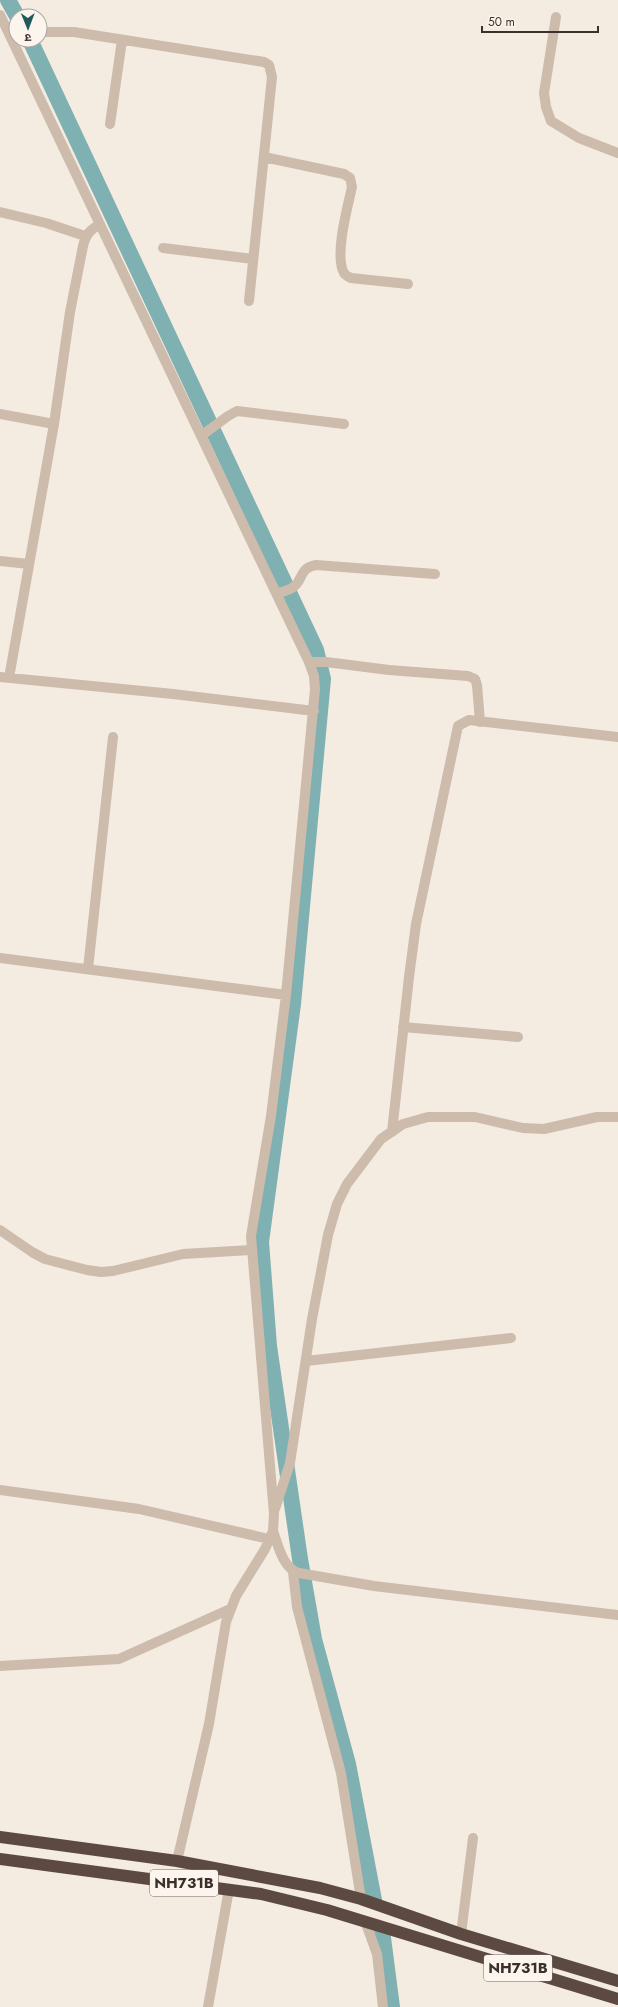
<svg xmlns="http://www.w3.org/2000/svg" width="618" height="2007" font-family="Jost,'Noto Sans Devanagari',sans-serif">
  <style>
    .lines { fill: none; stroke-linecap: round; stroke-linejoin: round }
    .canal { stroke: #7fb0b2; stroke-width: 16 }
    .street { stroke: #cdbbac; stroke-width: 10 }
    .highway { stroke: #5c4a42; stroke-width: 12 }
    .labels { text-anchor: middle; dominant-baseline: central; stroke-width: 3.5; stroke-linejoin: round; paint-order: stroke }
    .shield { fill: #fbf5ee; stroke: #756b66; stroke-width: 1 }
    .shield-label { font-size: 15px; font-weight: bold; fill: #3b302b }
  </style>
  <rect width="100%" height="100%" fill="#f4ebe1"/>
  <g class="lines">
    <path class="canal" d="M8,0L17,16
      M30,40L316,650L323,679L293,1004L261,1242L269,1346L300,1559L314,1639L348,1764L374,1900
      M382,1930L392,2007"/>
    <path class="street" d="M0,15L309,662L314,676L315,689L286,995L271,1116L251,1236L274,1514L273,1531L265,1549L236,1596L226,1622L209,1724L177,1861
      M556,17L544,93L546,107L551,121L579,138L618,153
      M40,32H74L264,62L269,65L272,77L249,301
      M110,124L122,40
      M264,157L344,174L350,178L352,187C348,205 334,256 344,273C345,275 349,277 351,278L408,284
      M0,212L46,223L85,236
      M163,248L253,259
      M0,414L54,424
      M201,436L228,416L237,411L344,424
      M0,561L29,564
      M277,594C281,592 287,591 292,588C304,581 298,568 316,565L435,574
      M309,662H326L389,670L468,676L475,679L477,685L480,722
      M0,677L173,694L314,711
      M9,678L54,424L70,312L83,246C86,234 90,230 100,224
      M0,958L286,995
      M88,969L113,737
      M403,1027L518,1037
      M392,1132L409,977L416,924L458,726L469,720L618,737
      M0,1230L32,1252L45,1259L87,1270L101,1272L113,1271L183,1254L251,1250
      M306,1361L511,1338
      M0,1490L139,1509L269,1539
      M275,1509L290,1463L312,1319L328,1235L337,1204L347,1184L381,1139L403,1124L428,1117H475L523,1128L544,1129L597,1117H618
      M273,1531C278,1545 283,1569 299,1573L374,1586L618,1615
      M293,1572L297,1607L341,1773L361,1899
      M0,1666L119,1659L230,1609
      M365,1921L377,1954L383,2007
      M461,1934L473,1838
      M208,2007L229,1889"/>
    <path class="highway" d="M0,1837L177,1861L320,1888L361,1899L461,1934L618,1981
      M0,1859L261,1894L327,1910L618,1999"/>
  </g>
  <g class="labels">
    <g class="shield">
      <rect x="150" y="1870" width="68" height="26" rx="3"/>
      <rect x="484" y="1955" width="68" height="26" rx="3"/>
    </g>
    <g class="shield-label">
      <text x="184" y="1883">NH731B</text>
      <text x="518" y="1968">NH731B</text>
    </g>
  </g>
  <g transform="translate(28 28) rotate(179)"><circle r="19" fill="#fbf5ee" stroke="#aea6a0"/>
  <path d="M0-3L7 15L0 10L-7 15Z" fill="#1f5a5e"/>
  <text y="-6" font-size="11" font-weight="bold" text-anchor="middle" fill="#3b302b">उ</text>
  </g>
  <path d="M482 26v6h116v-6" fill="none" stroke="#3b302b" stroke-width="2"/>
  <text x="488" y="26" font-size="12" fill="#3b302b" stroke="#fbf5ee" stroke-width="3" paint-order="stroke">50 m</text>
</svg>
